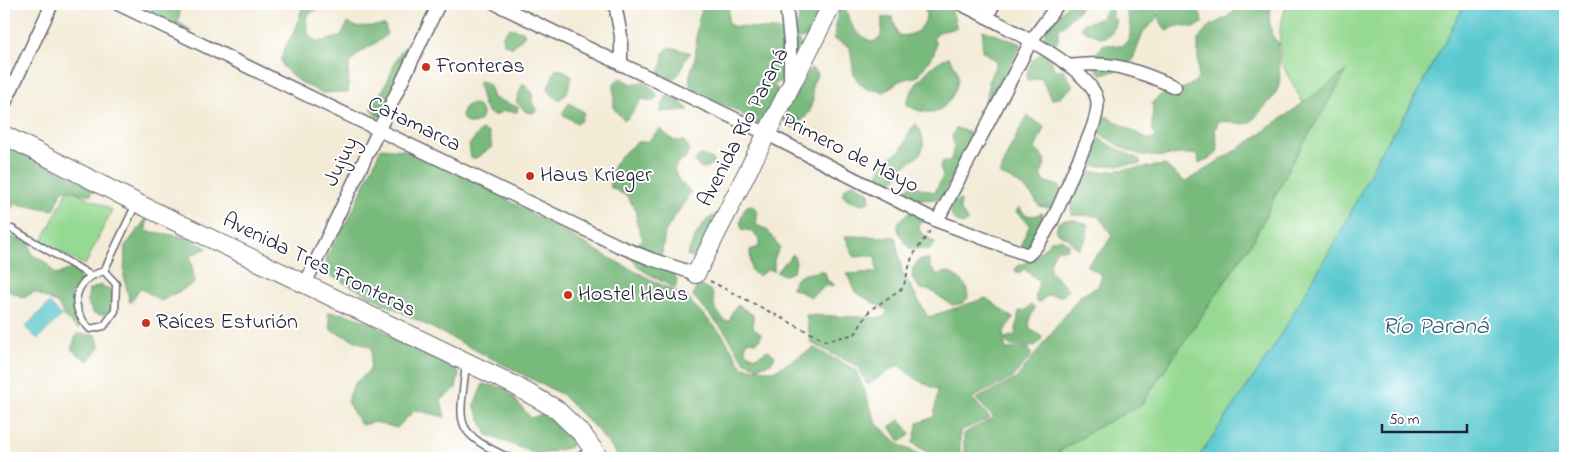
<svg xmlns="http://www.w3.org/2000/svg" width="1569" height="462" font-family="'Indie Flower',sans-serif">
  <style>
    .green { fill: #95d992; stroke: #5c7e66 }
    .forest { fill: #78b97c; stroke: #4d6e5c }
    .water { fill: #5cc9d0; stroke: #3f7686 }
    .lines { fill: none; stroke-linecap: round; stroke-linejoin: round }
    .service-casing { stroke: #6b6871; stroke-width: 9 }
    .minor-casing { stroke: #6b6871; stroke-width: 15 }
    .secondary-casing { stroke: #6b6871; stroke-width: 20 }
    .path { stroke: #6b6871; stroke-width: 2; stroke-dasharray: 4 4; stroke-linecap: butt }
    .service { stroke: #fff; stroke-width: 6 }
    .minor { stroke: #fff; stroke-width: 12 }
    .secondary { stroke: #fff; stroke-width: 18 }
    .poi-dot { fill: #c8321e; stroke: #fff; stroke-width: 2 }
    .labels { text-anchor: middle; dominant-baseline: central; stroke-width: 4; stroke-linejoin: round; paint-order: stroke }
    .poi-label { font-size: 22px; fill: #22223b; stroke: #fff; text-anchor: start }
    .street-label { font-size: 22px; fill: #22223b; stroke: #fff }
    .water-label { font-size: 24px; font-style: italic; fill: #365c6f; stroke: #fff }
  </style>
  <rect width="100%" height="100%" fill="#fff"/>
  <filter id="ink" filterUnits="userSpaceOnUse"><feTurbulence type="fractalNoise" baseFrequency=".02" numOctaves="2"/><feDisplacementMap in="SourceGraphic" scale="10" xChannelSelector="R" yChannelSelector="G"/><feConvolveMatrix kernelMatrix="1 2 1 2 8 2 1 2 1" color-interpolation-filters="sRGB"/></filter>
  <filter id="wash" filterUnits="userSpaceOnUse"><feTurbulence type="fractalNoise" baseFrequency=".0096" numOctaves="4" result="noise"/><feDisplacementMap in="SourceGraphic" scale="20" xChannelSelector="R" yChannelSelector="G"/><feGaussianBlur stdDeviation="1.12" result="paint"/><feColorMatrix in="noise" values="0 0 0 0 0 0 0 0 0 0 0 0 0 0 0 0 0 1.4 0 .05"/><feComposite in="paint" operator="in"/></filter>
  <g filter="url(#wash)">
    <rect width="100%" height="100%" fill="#f3ebd6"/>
    <path class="green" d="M1286,4H1465L1404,117L1382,149L1343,228L1270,353L1198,458H1056L1060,451L1105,423L1141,405L1254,239L1291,164L1346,72L1303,103L1280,61V30Z
      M69,188L112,210L85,265L41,243Z"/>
    <path class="forest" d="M159,4L169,7L177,5L180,13L178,22L193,32L183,31L151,12L152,7Z
      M303,4H323C318,11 310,11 306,18L309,36L317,42L340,37L348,23L357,27L385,25L387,34C376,46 358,49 350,64C346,72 350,83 348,92L321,93L297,80L283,67L281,59L284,50L297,26Z
      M697,4H729L728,23L732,26L793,32L798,23L799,14L790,10L780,12L769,4H833L814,35L800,39L795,34L803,49C795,63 788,80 773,85L780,91L765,123H756L732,108L705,98L690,85C688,73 693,69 695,58C698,43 694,25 702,11Z
      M922,4H950L957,28L939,32L933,39L936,43L934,53L918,76L899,81L884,92L867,89L860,84L854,75L850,47L834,39L838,12L845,6C851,26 853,33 873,42L881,37L882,18L892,17L898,35C916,39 934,21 922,4Z
      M1068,4H1081L1078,11L1058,31V40L1051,46L1044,40L1045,31Z
      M1104,4H1112V17L1116,20L1112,32L1103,38L1081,29L1084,23C1096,21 1102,20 1106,9Z
      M1126,4H1152L1156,9L1158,18L1144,31L1132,61L1115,71L1101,74L1094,67L1095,55L1104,44L1122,46C1138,35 1126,18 1126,4Z
      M1157,4H1197L1203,23L1194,28C1183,24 1176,25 1167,31L1161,23Z
      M1242,4H1272L1269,18L1272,36L1279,43C1275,50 1283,77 1278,88C1273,101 1259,112 1251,122C1241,127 1229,119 1218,122L1215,131L1218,150L1214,156L1199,163L1198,155C1182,151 1166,158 1150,156C1131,155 1111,142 1097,131L1100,123L1106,116L1147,139H1156C1148,124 1155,118 1152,103C1168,84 1181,97 1198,78V40L1209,26L1226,18Z
      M510,28L523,31L525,35L512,48L504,43L502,38L506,31Z
      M983,30L1021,44L989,110L984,109C983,100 991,91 988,82L997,62L982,51Z
      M418,39L386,115L376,116L371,107C375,99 382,93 386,84C395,67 398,44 418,39Z
      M670,47L691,53L685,59L680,73L673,79L663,77L658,73L663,64V53Z
      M1046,52L1051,60L1054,69L1064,70L1073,86L1060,98L1051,99L1041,78L1027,81C1026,67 1032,57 1046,52Z
      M949,57C952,63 958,69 958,75C959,87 948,108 936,111C926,114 914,110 906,104C910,88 933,61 949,57Z
      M811,68L818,73L812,85L813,99L809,113L797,126L792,127L781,118Z
      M556,69L565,71L572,77L566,95L558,100L547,90Z
      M1347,71L1291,164L1254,239L1141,405L1105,423L1060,451L1056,458H964V433L994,418L976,399L1016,379L1080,296L1098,287L1102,275L1086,265L1105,247L1112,235L1098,216L1072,215L1067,183L1082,171L1100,172L1165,165L1185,182L1249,142Z
      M620,78L632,84L645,81L657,94L656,99L652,101L642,99L628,118L624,120L614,109V83Z
      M481,81L489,85L493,98L518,107L517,112L502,111L495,116C479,110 484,95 477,84Z
      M523,83L533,93L532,102L537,110L533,113L526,112L516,102Z
      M666,97H675L689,110L660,112Z
      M569,103L584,112L581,121L577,123L562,114Z
      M462 114a10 10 0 1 1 20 0a10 10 0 1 1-20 0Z
      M1027,116L1044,127L1035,149C1046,158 1047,161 1041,174L1044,181L1059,186L1064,194L1051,208L1039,206C1031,191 1016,180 1000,175L1008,152Z
      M916,124C923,132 927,148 918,156C914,160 909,161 905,166C898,175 895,183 883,187L876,181C878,174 881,166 887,160C892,155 898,154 902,148C908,139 907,131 916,124Z
      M956,128L969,132L972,140L942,197C930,201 914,202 906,189L909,186C919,186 927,191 935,192L943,176L940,167L942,162L951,160L954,146L952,136Z
      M660,129L674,141H684L689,148L687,157L678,162L674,170L678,179L691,192L665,232L661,258L677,280L675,289L639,268L627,253L643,239L636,221L637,212L627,196L610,187C608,165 622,154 637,142H647Z
      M481,130L489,133L492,147L476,158H471L469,145Z
      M1096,136L1108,144L1140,160V164L1081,167L1092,137Z
      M4,143L93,188L91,195L63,189L54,210L15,204L4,217Z
      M381,148L415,151L473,180L615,261L687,298L722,334L743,367L774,371L814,348L856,370L877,424L900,445L926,458H620L597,430L561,394L329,275L326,257L349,219Z
      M701,155L713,159V164L704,169L700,168L695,162L697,157Z
      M854,183L869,193L870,202C859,206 852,203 842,195L846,187Z
      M961,200L960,209L968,221L964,224C952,223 949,214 952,203Z
      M752,205L758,212L756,225L766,229L780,247L774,259V271L769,269L758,276L751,270L750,250L759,247V238L751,231L742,229C739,221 742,213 747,206Z
      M1019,207L1025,215L1034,216L1041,213L1045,215L1046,220L1028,255L1021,244L1030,225L1016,212Z
      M911,212L925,220L918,225L921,233L936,243L929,249H910C899,235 889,222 911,212Z
      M719,215L696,259L687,255C693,242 702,216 719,215Z
      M147,218L146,231L185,237L207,248L190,256L195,283L161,301L140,288L130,303L124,277L125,246Z
      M1062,220H1075L1088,225C1088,235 1086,244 1077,249L1068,238L1056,232L1058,223Z
      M4,236L30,241L31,254L45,262L56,275L78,266L80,284L70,296L77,303L79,329L65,318L58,304L34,292L24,298L9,291L4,296Z
      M845,236L895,237L902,271L928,317L986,298L1013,318L1003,333L1006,349L1029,348L1031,356L1013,378L972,398L990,418L960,431V458L934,457L913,443L918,423L934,417L938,390L919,381L898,365L867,385L859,367L811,343L806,315L883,318L888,311L855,292L847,274L877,272L875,256L854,257Z
      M1061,239L1069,244L1067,249H1058C1052,256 1050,262 1050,271L1069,290L1063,296L1048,295L1038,303L1035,299L1039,281L1024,269L1018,274L1015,270L1018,266L1034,258L1052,240Z
      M793,254L796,262L793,272L785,275L776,272Z
      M928,259L931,268L938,275L947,272C961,278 967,282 968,298L963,303L952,305L930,290L920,289L912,278L913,268L919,260Z
      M820,271L825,272L827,280L835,285L825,286L811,297L792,288C794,273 809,274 820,271Z
      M101,285L116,294L115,311L100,315L93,313L87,301L89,290Z
      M700,286C717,291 711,295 715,307C717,312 722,317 725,321H730L732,312L738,305L753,315V328L761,334L760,339L757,342L747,341L745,350L748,354L756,357L768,350L775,356L771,363L757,367L744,361L726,333L693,296L696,287Z
      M1031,305L1035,308L1029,320L1030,329L1042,337L1041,341L1034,347C1023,345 1008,351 1005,338L1015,335L1019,311H1024Z
      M328,312L345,314L372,323L390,335L410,338L440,352L459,373L456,388L441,400L445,417L415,410L397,428L375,422L361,425L347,402L354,384L370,370L372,348L331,330Z
      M77,334L96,335L100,347L88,361L71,349Z
      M483,384L505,388L531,418L554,411L571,432V447L539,455L487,435L474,405Z
      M900,420L911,434L900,442L890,426Z"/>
    <path class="water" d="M1465,4H1565V458H1198L1270,353L1343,228L1382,149L1404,117Z
      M49,303L61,316L38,339L25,327Z"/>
  </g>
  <g filter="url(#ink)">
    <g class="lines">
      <g class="service-casing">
        <path id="service" d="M12,229L90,275
          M104,271L116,284L115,311L104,326L90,329C68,307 73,280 104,271L136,204
          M466,364C460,424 450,431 510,458
          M575,458L591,450"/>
      </g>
      <g class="minor-casing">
        <path id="minor" d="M118,4L619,246L651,259L696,274
          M496,4L765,133L937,221L1028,255C1047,239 1062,199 1072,175C1079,157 1101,118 1097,99C1089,65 992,20 961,4
          M615,4L621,36V65
          M786,4L790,42V83
          M986,17L994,4
          M1069,66C1110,60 1137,70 1175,87
          M4,105L52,4
          M937,221L1031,41L1058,4
          M305,284L439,4"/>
      </g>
      <g class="secondary-casing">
        <path id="secondary" d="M4,135L137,203L514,385L556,409L583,435L599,458
          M696,274L832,4"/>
      </g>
      <path class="path" d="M710,281L826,341L855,334L870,310L903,288L912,257L930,231"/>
      <use href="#service" class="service"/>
      <use href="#minor" class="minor"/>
      <use href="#secondary" class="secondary"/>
    </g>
  </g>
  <g class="poi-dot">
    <circle cx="426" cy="67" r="5"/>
    <circle cx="530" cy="176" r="5"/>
    <circle cx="568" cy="295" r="5"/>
    <circle cx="146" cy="323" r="5"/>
  </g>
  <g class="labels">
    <g class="poi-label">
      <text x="436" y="67">Fronteras</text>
      <text x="540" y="176">Haus Krieger</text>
      <text x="578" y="295">Hostel Haus</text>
      <text x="156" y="323">Raíces Esturión</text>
    </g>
    <g class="street-label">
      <text transform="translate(414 125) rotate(26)">Catamarca</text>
      <text transform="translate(744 128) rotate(-63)">Avenida Río Paraná</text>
      <text transform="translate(850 154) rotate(27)">Primero de Mayo</text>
      <text transform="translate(342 162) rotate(-64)">Jujuy</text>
      <text transform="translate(319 266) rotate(26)">Avenida Tres Fronteras</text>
    </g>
    <g class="water-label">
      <text x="1435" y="327">Río Paraná</text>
    </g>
  </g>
  <rect width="1569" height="462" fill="none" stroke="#fff" stroke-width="20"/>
  <path d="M1382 424v8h85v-8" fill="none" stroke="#22223b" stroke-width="2.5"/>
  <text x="1389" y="424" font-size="15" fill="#22223b" stroke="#ffffff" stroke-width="4" paint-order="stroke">50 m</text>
</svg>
